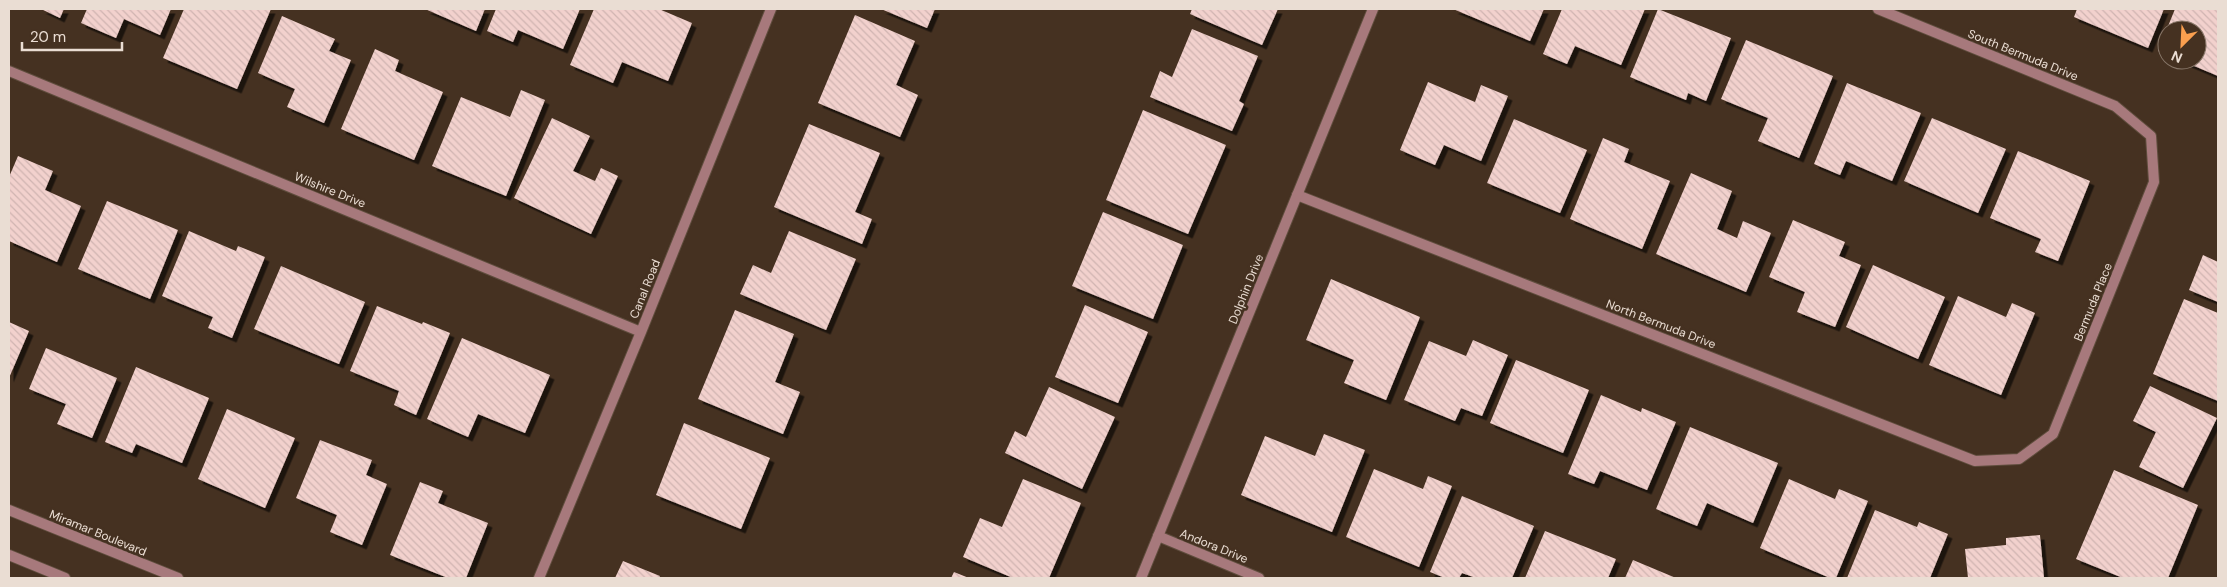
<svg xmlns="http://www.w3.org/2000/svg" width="2227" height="587" font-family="'DM Sans',sans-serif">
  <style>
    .building { fill: url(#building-back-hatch); filter: url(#shadow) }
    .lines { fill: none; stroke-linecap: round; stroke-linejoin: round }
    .minor-casing { stroke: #5f4d3d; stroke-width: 12 }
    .tertiary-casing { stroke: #5f4d3d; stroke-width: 12 }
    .minor { stroke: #a7797c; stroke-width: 10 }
    .tertiary { stroke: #a7797c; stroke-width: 10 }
    .labels { text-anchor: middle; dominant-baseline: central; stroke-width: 5; stroke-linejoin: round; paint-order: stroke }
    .street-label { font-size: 12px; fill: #eaddd3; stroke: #453121 }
  </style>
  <defs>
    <pattern id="building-back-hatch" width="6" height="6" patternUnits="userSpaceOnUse" patternTransform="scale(1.25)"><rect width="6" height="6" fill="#f2d1cd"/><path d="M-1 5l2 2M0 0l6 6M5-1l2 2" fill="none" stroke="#d0b4b1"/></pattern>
    <filter id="shadow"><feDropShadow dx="4.5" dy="4.5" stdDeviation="0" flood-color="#0009"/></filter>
  </defs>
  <rect width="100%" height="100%" fill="#453121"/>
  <path class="building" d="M41,9H64L60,18Z
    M87,9H171L160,35L124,19L116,38L81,23Z
    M184,9H271L237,89L163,58Z
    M425,9H485L476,31Z
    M496,9H580L563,49L518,30L513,42L487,31Z
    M594,9H659L692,23L668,81L622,62L613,83L570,65Z
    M881,9H935L927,28Z
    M1192,9H1278L1262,45L1190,14Z
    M1453,9H1544L1530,41Z
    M1562,9H1645L1621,65L1575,46L1567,64L1543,54Z
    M1658,9L1731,38L1706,101L1688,93L1686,100L1630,77Z
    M2077,9H2164L2148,48L2074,17Z
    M2175,9H2218V76L2180,60H2197V30H2167V55L2158,51Z
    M855,15L915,41L896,85L918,95L900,137L818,103Z
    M282,16L335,39L329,51L351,60L324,123L287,107L295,89L258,73Z
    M1192,29L1258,56L1239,101L1244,104L1232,131L1150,97L1160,71L1172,77Z
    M1746,40L1833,76L1799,158L1758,141L1768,118L1721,99Z
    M375,49L399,60L395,71L443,92L414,160L341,129Z
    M1428,82L1475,102L1481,85L1508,96L1481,161L1444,145L1435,165L1400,150Z
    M1847,83L1921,113L1892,181L1846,161L1840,175L1814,164Z
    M521,90L545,100L506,196L432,166L461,97L510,117Z
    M1143,110L1226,145L1188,234L1106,200Z
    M552,118L590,136L573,171L595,181L601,168L618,176L591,234L514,198Z
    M1932,118L2006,149L1978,213L1904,181Z
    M1514,119L1587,150L1560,213L1487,183Z
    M809,124L880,153L855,212L872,219L862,244L774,207Z
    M1603,138L1629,149L1624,162L1670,181L1642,249L1570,219Z
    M2018,151L2090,181L2058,261L2035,252L2041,239L1990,218Z
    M18,156L53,171L45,190L81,206L57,262L9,241V177Z
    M1691,173L1732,191L1717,229L1737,238L1743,221L1771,233L1746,292L1656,254Z
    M107,201L178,230L150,299L78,269Z
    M1103,212L1183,245L1153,319L1072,286Z
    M1793,220L1845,242L1839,256L1861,265L1835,327L1797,312L1805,292L1769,277Z
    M189,231L236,251L238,246L265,257L232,338L208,328L213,317L162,296Z
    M789,231L856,259L826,330L740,294L753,265L771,273Z
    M2203,255L2218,262V302L2189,290Z
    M1873,265L1945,297L1918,359L1846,327Z
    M281,266L365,302L339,364L254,329Z
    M1331,279L1420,317L1386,400L1344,383L1354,360L1306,340Z
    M1958,296L2006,317L2012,303L2035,313L2001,395L1929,365Z
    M2184,299L2218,313V401L2153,374Z
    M1085,305L1148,332L1118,403L1055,377Z
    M377,306L422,324L423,322L450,333L416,415L394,405L399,391L350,371Z
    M735,310L794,334L775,382L800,392L783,434L698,399Z
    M9,322L29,331L9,378Z
    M462,338L550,375L525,433L478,414L468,437L427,419Z
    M1473,340L1508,355L1482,416L1461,408L1455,421L1404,400L1429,341L1466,356Z
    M46,348L117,378L92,438L57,424L66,404L29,389Z
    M1516,360L1589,390L1563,453L1490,423Z
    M136,367L209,398L182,463L136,444L132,453L105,442Z
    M2150,386L2217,418L2183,488L2139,467L2156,432L2133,421Z
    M1049,387L1115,417L1082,489L1005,453L1015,431L1026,437Z
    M1601,395L1641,412L1642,408L1676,422L1647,490L1600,471L1594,484L1568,474Z
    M227,409L295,438L265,508L198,479Z
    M684,423L770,458L741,529L656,495Z
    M1690,427L1778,463L1753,523L1707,503L1697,526L1656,509Z
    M1324,434L1365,450L1332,532L1241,495L1265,436L1315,456Z
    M320,440L372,460L366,475L387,484L362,545L330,532L337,515L296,498Z
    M1374,469L1423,489L1428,476L1452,486L1419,567L1346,537Z
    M2114,470L2198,505L2168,578H2123L2076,559Z
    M1023,479L1081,503L1049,578H1013L963,557L980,518L1002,527Z
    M1789,479L1835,499L1839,489L1868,501L1836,578H1830L1760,548Z
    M420,482L443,491L438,503L488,523L466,578H448L390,555Z
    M1462,496L1534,526L1512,578H1476L1462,573L1459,578H1445L1430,572Z
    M1875,510L1917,527L1919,522L1948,534L1930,578H1847Z
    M1545,531L1616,559L1608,578H1525Z
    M2040,535L2044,578H1968L1965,549L2006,545V538Z
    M1633,560L1676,578H1625Z
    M623,561L660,576L659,578H615Z
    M954,572L969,578H951Z"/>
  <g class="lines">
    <g class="minor-casing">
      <path id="minor" d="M9,71L641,332
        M1297,195L1975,461L2019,459L2053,434L2154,182L2151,136L2115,106L1878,9
        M9,510L178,578
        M1158,536L1259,578
        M539,578L641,332L771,9"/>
    </g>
    <g class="tertiary-casing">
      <path id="tertiary" d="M9,555L65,578
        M1141,578L1373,9"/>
    </g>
    <use href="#minor" class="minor"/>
    <use href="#tertiary" class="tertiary"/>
  </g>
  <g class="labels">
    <g class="street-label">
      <text transform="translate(2023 55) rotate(22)">South Bermuda Drive</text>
      <text transform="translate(330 190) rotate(22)">Wilshire Drive</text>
      <text transform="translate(645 289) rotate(-68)">Canal Road</text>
      <text transform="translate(1246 289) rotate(-68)">Dolphin Drive</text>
      <text transform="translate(2093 302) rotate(-68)">Bermuda Place</text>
      <text transform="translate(1661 324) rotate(21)">North Bermuda Drive</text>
      <text transform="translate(98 533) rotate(22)">Miramar Boulevard</text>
      <text transform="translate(1214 546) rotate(22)">Andora Drive</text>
    </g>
  </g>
  <rect width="2227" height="587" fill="none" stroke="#eaddd3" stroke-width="20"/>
  <g transform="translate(2182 45) rotate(204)"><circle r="24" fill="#453121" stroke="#877668"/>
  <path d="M0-4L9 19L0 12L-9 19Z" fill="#fa9f4f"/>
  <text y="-8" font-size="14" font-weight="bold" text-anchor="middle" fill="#eaddd3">N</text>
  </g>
  <path d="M22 42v8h100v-8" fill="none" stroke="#eaddd3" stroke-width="2.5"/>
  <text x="30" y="42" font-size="15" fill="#eaddd3" stroke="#453121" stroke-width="4" paint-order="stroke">20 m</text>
</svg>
